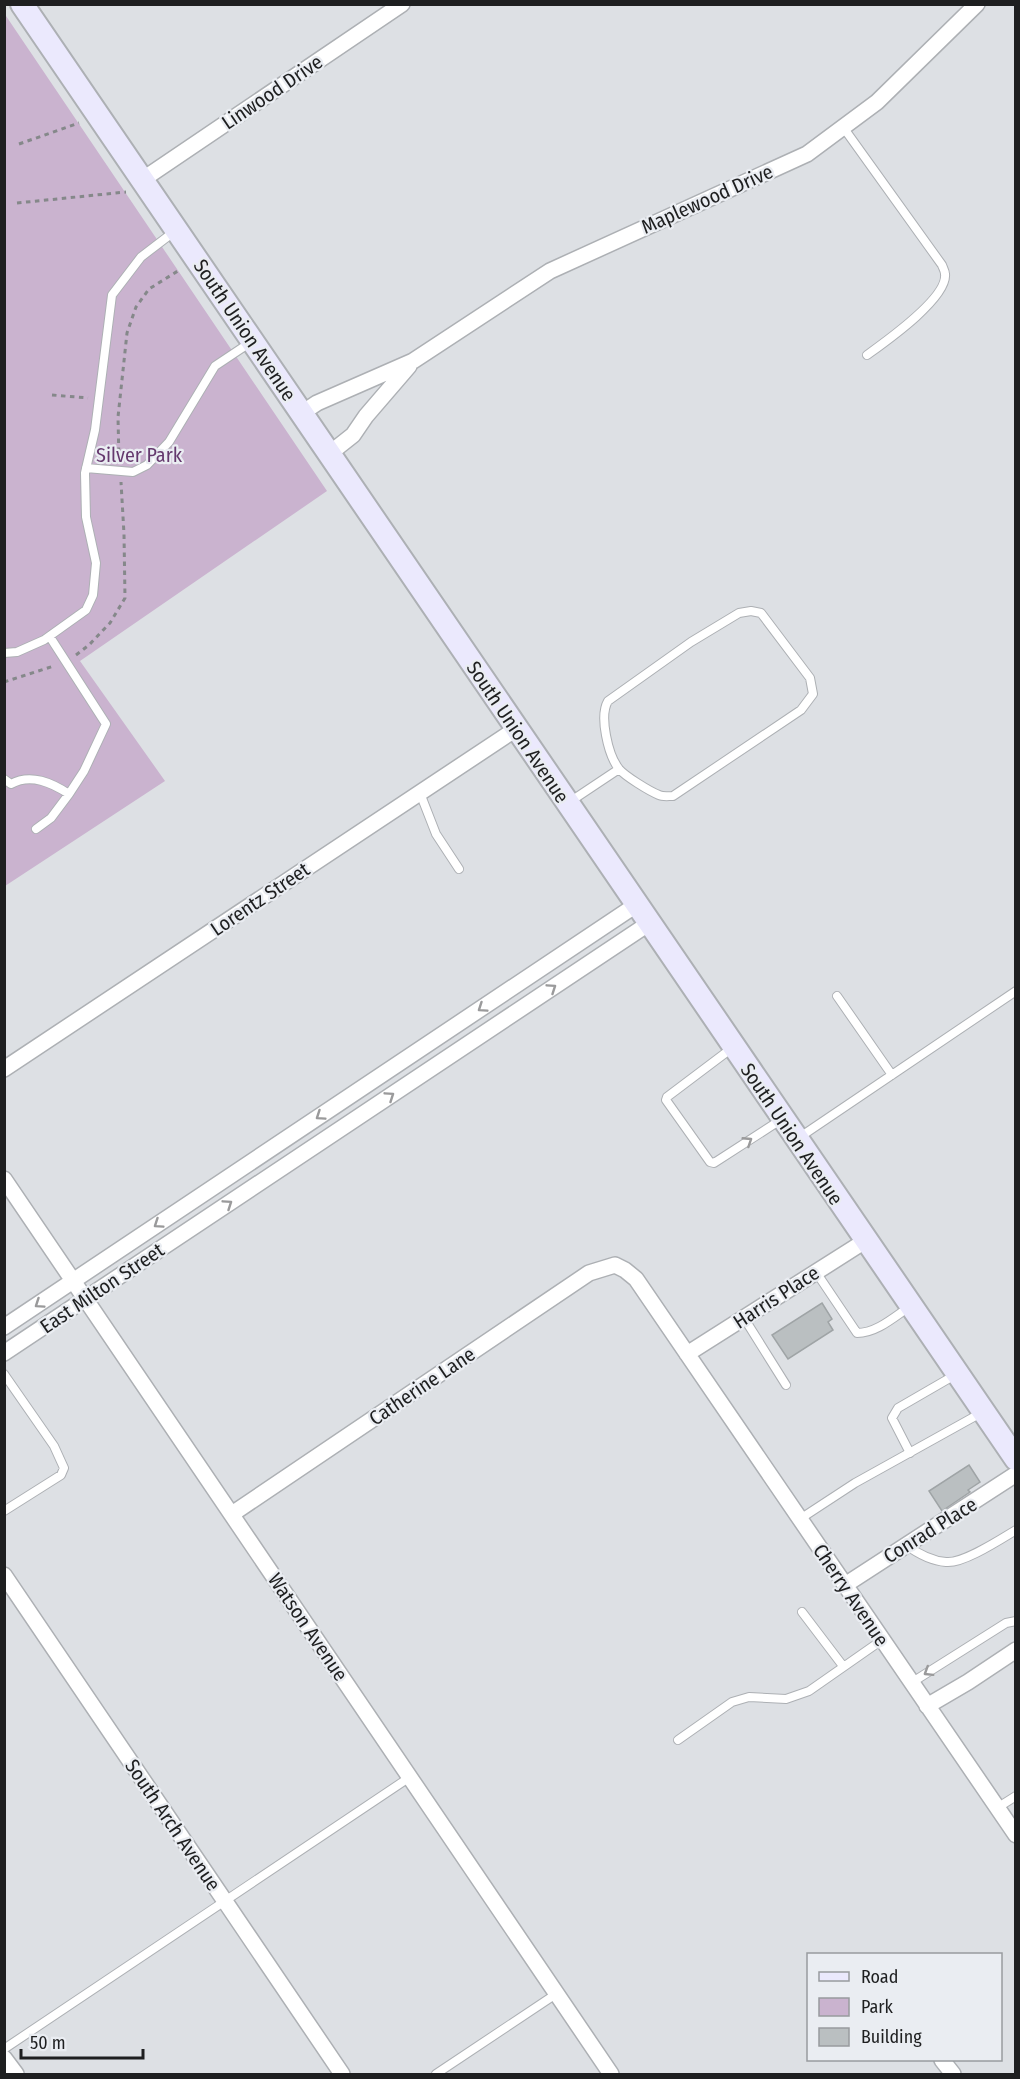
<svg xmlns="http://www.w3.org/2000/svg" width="1020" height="2079" font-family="'Fira Sans Condensed',sans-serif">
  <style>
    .green { fill: #cab3cf }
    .building { fill: #babfc1; stroke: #9fa4a6; stroke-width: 1.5 }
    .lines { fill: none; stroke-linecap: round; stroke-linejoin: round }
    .lane-casing { stroke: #adb0b4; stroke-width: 10 }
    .street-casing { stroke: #adb0b4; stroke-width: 18 }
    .secondary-casing { stroke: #adb0b4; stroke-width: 26 }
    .path { stroke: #85888a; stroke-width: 3; stroke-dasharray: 4.5 4.5; stroke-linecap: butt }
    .lane { stroke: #fff; stroke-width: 8 }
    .street { stroke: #fff; stroke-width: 15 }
    .secondary { stroke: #ebe9fd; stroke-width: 22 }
    .oneway { stroke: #9a9a9b }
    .labels { text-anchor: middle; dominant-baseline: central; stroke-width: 4.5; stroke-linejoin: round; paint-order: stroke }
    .street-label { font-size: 20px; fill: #1e1f20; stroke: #eaedf2 }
    .park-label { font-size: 20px; fill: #65396e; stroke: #eaedf2 }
  </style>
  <rect width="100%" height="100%" fill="#dde0e4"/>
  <path class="green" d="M4,13L327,491L80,661L165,781L5,886Z"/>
  <path class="building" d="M822,1303L832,1319L828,1322L833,1330L788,1359L772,1335Z
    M969,1465L980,1482L968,1490L970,1492L942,1511L929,1491Z"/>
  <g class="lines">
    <g class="lane-casing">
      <path id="lane" d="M843,127L942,265C943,268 945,271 945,274C948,298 885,342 867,355
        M86,468L133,472L147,465L169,442L215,366L251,342
        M751,611L761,613L810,678L813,694L801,710L673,796C668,796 663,797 659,795C649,791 625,776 619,769C608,755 599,716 608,701L691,642L739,613Z
        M4,653L17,652L44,640L86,610L93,595L96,563L86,517L85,473L95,430L112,295L141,257L175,231
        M4,779L11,784C31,773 52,783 69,794L84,771L106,724L50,637
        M420,793L436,834L459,869
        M571,801L619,769
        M36,829L51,818L69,794
        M837,996L892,1075
        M732,1048L667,1097L666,1100L710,1162L714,1163L782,1119
        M800,1137L1016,991
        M816,1272L857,1333C876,1333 893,1318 909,1307
        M744,1318L786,1385
        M4,1374L54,1446L64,1468L61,1475L4,1511
        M910,1453L892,1418L898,1408L955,1375
        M800,1519L855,1483L981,1413
        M906,1545C917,1553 932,1561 946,1562C963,1564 1001,1539 1016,1530
        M802,1612L843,1666
        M911,1683L1006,1623L1016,1621
        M678,1740L732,1702L749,1697L786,1699L809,1691L882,1640
        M997,1808L1016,1796
        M4,2049L410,1777
        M436,2074L556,1994"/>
    </g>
    <g class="street-casing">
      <path id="street" d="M142,180L402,4
        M302,413L317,403L413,361L550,271L807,154L877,102L977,4
        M329,454L353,435L366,416L409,366
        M4,1069L516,729
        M4,1179L611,2074
        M4,1327L636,905
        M4,1353L648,924
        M687,1354L865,1241
        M232,1514L589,1273L615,1265L625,1270L636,1279L1016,1835
        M4,1575L342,2074
        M845,1585L1016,1474
        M927,1706L968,1682L1016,1650
        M4,2058L16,2074
        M942,2060L953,2074"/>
    </g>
    <g class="secondary-casing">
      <path id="secondary" d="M22,4L1016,1459"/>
    </g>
    <path class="path" d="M19,144L79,123
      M17,203L126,192
      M52,395L88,398
      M119,461L118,417L127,333L136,307L149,289L181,269
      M76,655L89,645L110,623L125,598L124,534L121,482
      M4,682L54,666"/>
    <use href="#lane" class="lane"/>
    <use href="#street" class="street"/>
    <use href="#secondary" class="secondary"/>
  </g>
  <defs><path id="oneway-chevron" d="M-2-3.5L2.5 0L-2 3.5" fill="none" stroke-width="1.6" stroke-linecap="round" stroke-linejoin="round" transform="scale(1.5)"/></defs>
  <g class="oneway">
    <use href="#oneway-chevron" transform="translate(552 988) rotate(-34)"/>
    <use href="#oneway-chevron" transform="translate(482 1008) rotate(146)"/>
    <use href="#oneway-chevron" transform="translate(390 1096) rotate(-34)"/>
    <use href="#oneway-chevron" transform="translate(320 1116) rotate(146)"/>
    <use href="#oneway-chevron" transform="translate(748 1141) rotate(-33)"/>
    <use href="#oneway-chevron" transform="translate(228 1204) rotate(-34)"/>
    <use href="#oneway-chevron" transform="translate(158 1224) rotate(146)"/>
    <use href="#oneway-chevron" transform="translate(39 1304) rotate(146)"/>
    <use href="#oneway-chevron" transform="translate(928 1672) rotate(148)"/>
  </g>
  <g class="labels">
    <g class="street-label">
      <text transform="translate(272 92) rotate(-34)">Linwood Drive</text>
      <text transform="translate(707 199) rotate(-24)">Maplewood Drive</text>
      <text transform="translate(245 330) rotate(56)">South Union Avenue</text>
      <text transform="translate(518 732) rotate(56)">South Union Avenue</text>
      <text transform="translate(260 899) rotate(-34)">Lorentz Street</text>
      <text transform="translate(792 1134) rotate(56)">South Union Avenue</text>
      <text transform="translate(102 1288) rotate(-34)">East Milton Street</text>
      <text transform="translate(776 1297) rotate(-33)">Harris Place</text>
      <text transform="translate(422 1386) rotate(-34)">Catherine Lane</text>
      <text transform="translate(930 1530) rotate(-32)">Conrad Place</text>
      <text transform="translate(851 1595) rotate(56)">Cherry Avenue</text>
      <text transform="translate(308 1627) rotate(56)">Watson Avenue</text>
      <text transform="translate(173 1825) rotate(56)">South Arch Avenue</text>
    </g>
    <g class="park-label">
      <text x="139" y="455">Silver Park</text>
    </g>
  </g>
  <rect width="1020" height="2079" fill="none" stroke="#1e1f20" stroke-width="12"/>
  <rect x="807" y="1953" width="195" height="108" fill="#eaedf2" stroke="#989b9e" stroke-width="1.5"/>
  <rect x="819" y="1972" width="30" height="9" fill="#ebe9fd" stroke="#989b9e" stroke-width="1.5"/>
  <text x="861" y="1983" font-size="18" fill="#1e1f20">Road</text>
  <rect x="819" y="1998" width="30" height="18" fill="#cab3cf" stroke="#989b9e" stroke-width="1.5"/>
  <text x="861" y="2013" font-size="18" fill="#1e1f20">Park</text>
  <rect x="819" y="2028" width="30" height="18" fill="#babfc1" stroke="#989b9e" stroke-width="1.5"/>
  <text x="861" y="2043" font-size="18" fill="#1e1f20">Building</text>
  <path d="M21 2049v9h122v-9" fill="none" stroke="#1e1f20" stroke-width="3"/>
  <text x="30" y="2049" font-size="18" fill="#1e1f20" stroke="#eaedf2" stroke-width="4.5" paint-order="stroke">50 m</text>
</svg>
